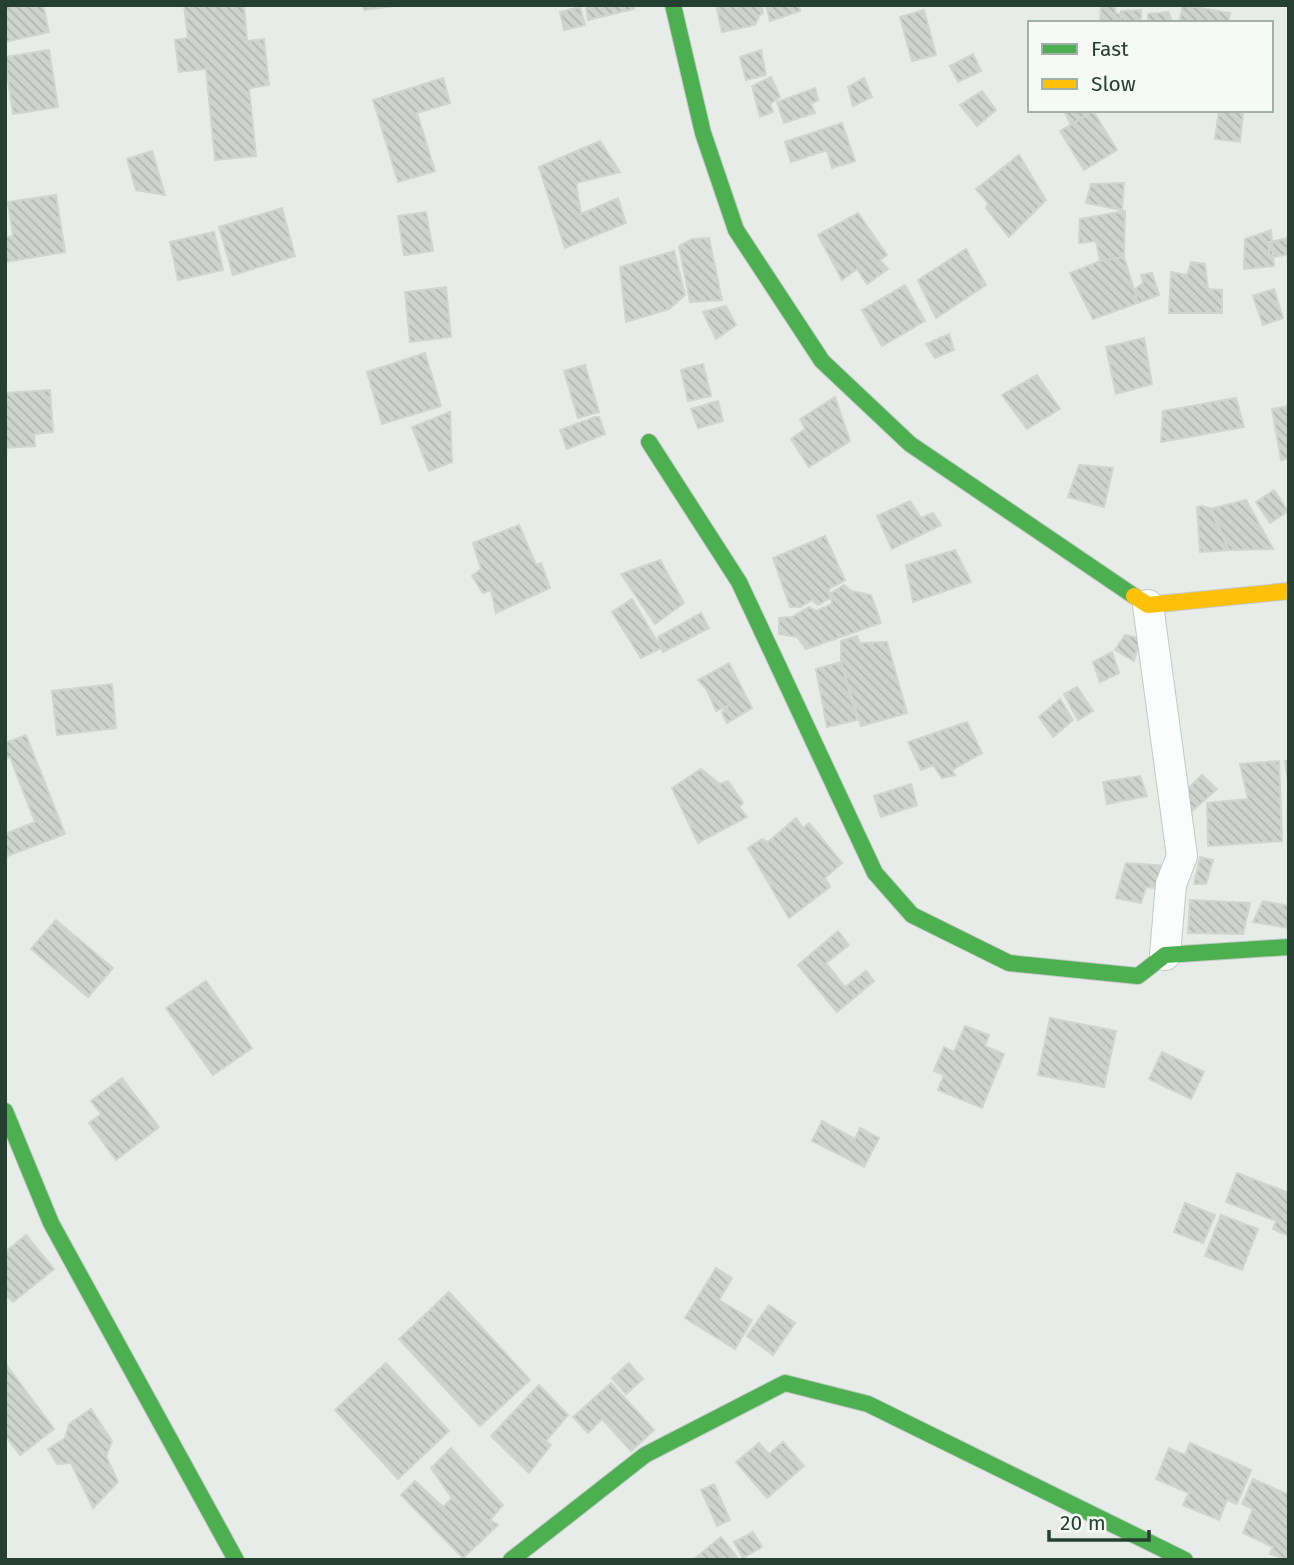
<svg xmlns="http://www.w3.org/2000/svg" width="1294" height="1565" font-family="'Fira Sans',sans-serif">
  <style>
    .building { fill: url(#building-back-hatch); stroke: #d0d5d2; stroke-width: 2 }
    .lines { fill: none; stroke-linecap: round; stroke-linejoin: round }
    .street-casing { stroke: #c4c9c6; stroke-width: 32 }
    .fast-casing { stroke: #c3cac6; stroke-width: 18 }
    .slow-casing { stroke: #c3cac6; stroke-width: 18 }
    .street { stroke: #fbfcfc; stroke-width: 30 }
    .fast { stroke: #4caf50; stroke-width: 16 }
    .slow { stroke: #ffc107; stroke-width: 16 }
  </style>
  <defs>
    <pattern id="building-back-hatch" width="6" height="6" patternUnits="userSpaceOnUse" patternTransform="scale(1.75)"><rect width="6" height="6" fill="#cfd3d0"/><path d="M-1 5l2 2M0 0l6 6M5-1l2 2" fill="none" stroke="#b2b6b3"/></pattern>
  </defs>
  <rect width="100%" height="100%" fill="#e7ece9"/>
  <path class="building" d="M5,5H43L49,32L5,42Z
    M184,5H244L247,41L264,39L269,85L249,88L256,156L215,160L206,69L179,72L175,40L188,38Z
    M363,5H394V6L364,10Z
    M586,5H634V9L588,20Z
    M716,5H762L763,13L759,16L755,25L722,32Z
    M766,5H799L800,11L770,21Z
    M1101,5H1114L1116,13L1121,15L1120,23H1100Z
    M1183,5L1230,13L1228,23H1179Z
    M580,7L585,25L564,30L560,12Z
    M924,10L936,55L912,61L900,17Z
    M1141,10V23H1120L1121,11Z
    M1168,12L1173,23H1148V14Z
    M49,50L58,107L13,114L5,57Z
    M761,50L766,75L746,80L740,57Z
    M973,54L981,71L958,82L950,66Z
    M771,77L780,97L770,104L773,112L760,117L752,86Z
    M443,78L450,103L417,113L435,171L398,182L373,100Z
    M864,78L872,97L853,106L848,87Z
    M815,88L818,100L811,104L815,113L784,123L777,102Z
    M982,91L996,110L977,126L960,105Z
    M1066,110H1087L1089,113L1071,125L1064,111Z
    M1219,110H1240L1243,114L1240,142L1215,139Z
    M1093,111L1117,150L1084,170L1060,131Z
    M842,123L855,161L832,168L827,150L791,162L785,142Z
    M600,141L620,172L576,183L581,214L618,198L626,223L565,248L539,167Z
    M152,151L165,195L136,190L127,159Z
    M1019,155L1046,200L1009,237L986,208L988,203L976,189Z
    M1124,183L1122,210L1086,203L1091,184Z
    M56,195L65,252L5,262V238L13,236L8,202Z
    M282,208L295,256L233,275L219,227Z
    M1125,211L1124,257L1100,261L1096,241L1079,243L1080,219Z
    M426,212L433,251L404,255L398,216Z
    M858,213L887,255L880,260L888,269L867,284L857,269L842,280L818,235Z
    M1271,230L1274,266L1244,269L1245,239Z
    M214,232L223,270L178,280L170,242Z
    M709,238L722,300L690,302L679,246L692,239Z
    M1289,238V254L1269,258V242Z
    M966,249L986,285L936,318L918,280Z
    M674,251L685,295L669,309L626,322L620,267Z
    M1124,257L1138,303L1093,319L1070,273L1100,261Z
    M1191,262L1205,264L1208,289L1222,290V313H1169L1171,272L1187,275Z
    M1152,273L1159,295L1138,303L1134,290L1143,283L1141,275Z
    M905,285L925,321L882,346L862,310Z
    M446,287L451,337L410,342L405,292Z
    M1274,289L1283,318L1263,325L1253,296Z
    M726,306L736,325L716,339L703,312Z
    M949,334L954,350L935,358L926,344Z
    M1144,338L1152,384L1116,394L1106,347Z
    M425,353L441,406L382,424L367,372Z
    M703,364L711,396L688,401L681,370Z
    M585,365L599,412L578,418L564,371Z
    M1037,375L1060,409L1027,429L1002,395Z
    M50,390L53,432L34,434L35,446L5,448V393Z
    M835,397L850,441L809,467L791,439L805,429L800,419Z
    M1236,398L1244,427L1161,442L1163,411Z
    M718,401L723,421L698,428L691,409Z
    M1289,406V458L1281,460L1272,409Z
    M450,412L452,462L429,471L412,427Z
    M595,417H599L605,434L567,449L560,430Z
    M1079,465L1113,468L1104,507L1068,497Z
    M1274,490L1288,511L1270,523L1256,502Z
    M1246,500L1273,549L1229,550L1210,509Z
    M910,501L921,518L933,513L941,525L892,549L877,516Z
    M1202,506L1212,509L1229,550L1200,552L1197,507Z
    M519,525L536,565L541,563L550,588L496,613L491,590L483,593L472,576L481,569L473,543Z
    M825,536L845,580L829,589L830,598L818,605L812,600L800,607H790L773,558Z
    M955,550L971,582L913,602L906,565Z
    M660,560L684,603L655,624L621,574Z
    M844,585L851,591L871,595L881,623L806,649L797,637L779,634V618L792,617L809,607L816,611L832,604L830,594Z
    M632,599L661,648L641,658L612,612Z
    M701,613L709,628L663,652L658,637Z
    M1125,635L1140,638L1134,661L1115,650Z
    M857,636L860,643L887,642L907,713L861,726L841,662V641Z
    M1112,652L1119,673L1100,682L1093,662Z
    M841,662L857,720L827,727L816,669Z
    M729,663L752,708L727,723L722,713L728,706L716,711L707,690L698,680Z
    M112,684L116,728L57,735L52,691Z
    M1077,687L1093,711L1078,720L1064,694Z
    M1060,699L1073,720L1053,737L1039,717Z
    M967,722L982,753L952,770L955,775L942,778L933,765L921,770L908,742Z
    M26,735L65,834L5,857V834L35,822L10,757L5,759V743Z
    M1279,761L1282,841L1208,846L1207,803L1248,799L1240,764Z
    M1285,761H1289V789Z
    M701,769L720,784L728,781L743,803L739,807L747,817L698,843L672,788Z
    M1202,775L1217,789L1192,811L1179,797Z
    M1140,776L1147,796L1107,804L1103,782Z
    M911,784L917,805L881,817L874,796Z
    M796,818L803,828L809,823L842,863L825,878L830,887L789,918L748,848L762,839L768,842Z
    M1200,857L1213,860L1206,884H1194Z
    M1126,863L1168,866L1166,889L1146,887L1141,903L1116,898Z
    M1190,900L1250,903L1243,934L1188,933Z
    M1263,901L1289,906V928L1253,922Z
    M56,920L113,968L88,997L31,949Z
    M838,931L849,945L826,963L845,987L866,971L874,981L837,1012L798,965Z
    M206,981L252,1048L213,1075L166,1008Z
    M1050,1018L1116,1031L1104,1087L1038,1075Z
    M965,1026L989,1035L985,1046L1004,1054L982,1108L938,1090L944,1075L934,1071L944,1047L954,1052Z
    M1162,1052L1204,1072L1191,1099L1149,1079Z
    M122,1078L159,1127L116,1160L89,1123L101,1114L91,1101Z
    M822,1121L855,1139L860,1128L879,1138L864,1167L812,1141Z
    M1237,1173L1289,1193V1236L1273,1229L1276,1221L1226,1202Z
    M1185,1203L1215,1215L1203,1243L1174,1232Z
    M1221,1215L1258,1229L1242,1270L1205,1256Z
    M26,1235L54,1269L13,1302L5,1294V1252Z
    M716,1268L732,1278L719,1300L752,1320L735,1349L685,1318Z
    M449,1292L530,1380L480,1426L399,1339Z
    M769,1305L795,1323L773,1355L747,1336Z
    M5,1363L54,1429L20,1455L5,1435Z
    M386,1363L449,1431L398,1479L335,1410Z
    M629,1363L643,1379L626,1394L612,1378Z
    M611,1383L654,1430L631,1451L602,1419L588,1433L573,1417Z
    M539,1385L568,1415L546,1441L551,1445L529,1473L491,1436Z
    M91,1409L112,1441L106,1456L118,1482L93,1508L71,1463L57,1464L48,1449L65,1438L69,1424Z
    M783,1442L804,1466L767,1498L736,1462L759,1443L769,1454Z
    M1190,1443L1251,1470L1237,1504L1227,1500L1219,1520L1183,1505L1189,1493L1156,1479L1169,1448L1185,1455Z
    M451,1448L503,1505L490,1520L498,1525L463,1558L401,1495L415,1481L443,1507L452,1498L431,1468Z
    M1253,1479L1289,1495V1560L1270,1554L1273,1547L1243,1533L1253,1509L1242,1504Z
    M714,1484L730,1520L717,1526L701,1490Z
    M753,1532L762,1547L743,1558L734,1542Z
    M721,1537L737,1557L735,1560H693Z"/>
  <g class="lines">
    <g class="street-casing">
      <path id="street" d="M1148,605L1182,856L1171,884L1165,955"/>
    </g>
    <g class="fast-casing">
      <path id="fast" d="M673,5L703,133L736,230L822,361L910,444L1134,596
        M649,442L739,582L875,873L912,915L1009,963L1138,976L1165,955L1289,947
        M5,1111L51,1223L236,1560
        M511,1560L645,1455L785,1383L868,1404L1185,1560"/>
    </g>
    <g class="slow-casing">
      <path id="slow" d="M1134,596L1148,605L1289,591"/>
    </g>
    <use href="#street" class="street"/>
    <use href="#fast" class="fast"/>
    <use href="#slow" class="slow"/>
  </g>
  <rect width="1294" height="1565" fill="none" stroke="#254031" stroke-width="14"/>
  <rect x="1028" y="21" width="245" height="91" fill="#f6faf7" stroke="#a2b0a8" stroke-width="2"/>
  <rect x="1042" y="44" width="35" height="10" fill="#4caf50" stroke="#a2b0a8" stroke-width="2"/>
  <text x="1091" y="56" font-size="21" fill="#254031">Fast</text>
  <rect x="1042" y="79" width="35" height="10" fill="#ffc107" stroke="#a2b0a8" stroke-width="2"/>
  <text x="1091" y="91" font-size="21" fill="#254031">Slow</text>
  <path d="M1049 1530v10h100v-10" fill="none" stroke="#254031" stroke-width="3.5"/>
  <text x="1060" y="1530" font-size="21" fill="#254031" stroke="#f6faf7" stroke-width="5" paint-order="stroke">20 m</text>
</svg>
